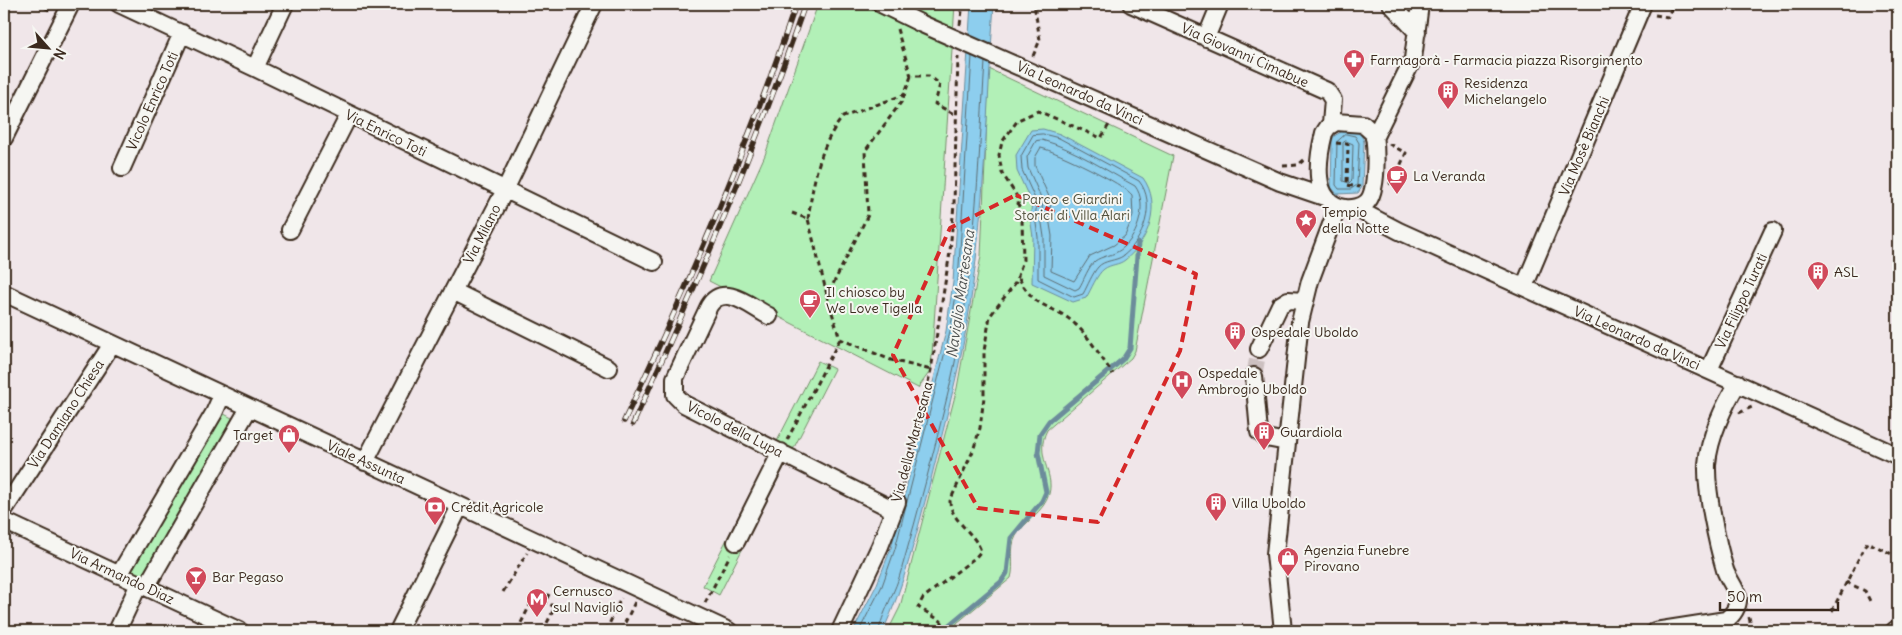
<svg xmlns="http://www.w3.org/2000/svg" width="1902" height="635" font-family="Delius,sans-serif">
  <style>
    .green { fill: #b2f0b7; stroke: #768d6a }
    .water { fill: #8dceee; stroke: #6c8c9b }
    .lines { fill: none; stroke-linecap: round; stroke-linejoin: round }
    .shore { stroke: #5c6c71; stroke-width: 1 }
    .stream { stroke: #6c8c9b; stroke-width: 5 }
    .minor-tunnel { stroke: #ccc0c0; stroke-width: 16; stroke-dasharray: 16 8; stroke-linecap: butt }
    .minor-casing { stroke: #3b2a1e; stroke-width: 20 }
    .path { stroke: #3b2a1e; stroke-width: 3; stroke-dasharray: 5 4; stroke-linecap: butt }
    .minor { stroke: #f6f6f2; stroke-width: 16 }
    .rail-casing { stroke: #3b2a1e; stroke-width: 5.5 }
    .rail { stroke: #f6f6f2; stroke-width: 4; stroke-dasharray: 11; stroke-linecap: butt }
    .minor-bridge-casing { stroke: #3b2a1e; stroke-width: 20; stroke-linecap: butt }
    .minor-bridge { stroke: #f6f6f2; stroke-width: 16 }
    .marked { fill: none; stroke: #d62828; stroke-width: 4; stroke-dasharray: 10 6; stroke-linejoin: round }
    .labels { text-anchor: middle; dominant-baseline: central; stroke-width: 4; stroke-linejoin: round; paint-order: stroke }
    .street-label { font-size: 14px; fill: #3b2a1e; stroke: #f6f6f2 }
    .poi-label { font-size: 14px; fill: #3b2a1e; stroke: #f6f6f2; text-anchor: start }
    .park-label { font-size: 14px; fill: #53523d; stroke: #f6f6f2 }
    .water-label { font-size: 15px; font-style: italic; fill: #505352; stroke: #f6f6f2 }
  </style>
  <rect width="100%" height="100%" fill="#f0e6e9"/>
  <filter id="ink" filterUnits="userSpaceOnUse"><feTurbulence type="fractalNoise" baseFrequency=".02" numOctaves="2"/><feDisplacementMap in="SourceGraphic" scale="10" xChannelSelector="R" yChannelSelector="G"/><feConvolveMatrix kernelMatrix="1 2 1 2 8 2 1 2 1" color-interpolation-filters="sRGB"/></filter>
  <g filter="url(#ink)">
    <path class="green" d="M818,4H955L931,370L918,388L709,281L765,155Z
      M989,69L1173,156L1135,351L1131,358L1047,430C1034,456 1055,472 1049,494C1044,512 1025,521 1016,536C1009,548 1015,565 1011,578L957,623L955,631H888L900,607L957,388L981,256Z
      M818,361L834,369L719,595L703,586Z
      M208,406L248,426L156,585L116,565Z"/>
    <path class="water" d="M971,4H994C987,102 985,201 971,299C962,361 945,422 930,483C916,534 905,584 883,631H853L877,584L891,548L946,331L953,282Z
      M1043,129L1060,134L1143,178C1162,204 1149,241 1125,260C1119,265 1111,264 1104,269C1097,274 1091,290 1086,298L1073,302L1032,283L1033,237L1030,217L1032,204L1017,171L1016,155L1031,130Z
      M1346,129C1356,131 1361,131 1364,142L1362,187L1358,193L1337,194L1331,187L1332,141L1334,136Z"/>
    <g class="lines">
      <path class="shore" d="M1043,134L1059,138L1139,181C1157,203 1143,241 1123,256C1116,261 1104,260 1098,267C1092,274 1088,285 1083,294L1074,297L1038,279V237L1035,217L1037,203L1022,170L1021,156L1033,135Z
        M1346,134L1355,136L1359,143L1357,185L1351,189H1339L1336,185L1337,142Z
        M1042,140C1075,149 1105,170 1135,186C1149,204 1137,242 1117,252C1110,256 1102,256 1095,261C1088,267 1084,280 1079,288L1075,290L1044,275V237L1041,217L1043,202L1028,168L1027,157L1036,141Z
        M1346,141L1353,144L1352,180L1349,183L1343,181V143Z
        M1041,148C1056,151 1124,184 1132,195L1133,216L1125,236L1114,245L1090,256L1074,281L1051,271L1052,236L1049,218L1051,201L1035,166V158Z
        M859,631L882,586L895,549L950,332L958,282L972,56
        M879,631C880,618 897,588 901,571C919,510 935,447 950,385C975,279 978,170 985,62"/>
      <path class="stream" d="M942,631L1001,582L1007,573L1011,538L1042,501L1046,492L1038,453L1040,434L1049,421L1123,359L1130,348L1138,243"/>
      <path class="minor-tunnel" d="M1254,376L1259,349"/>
      <g class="minor-casing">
        <path id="minor" d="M119,4L255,68L654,262
          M881,4L922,24
          M1131,4L1327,91L1333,100L1331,124
          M1391,4L1417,32
          M1206,38L1220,4
          M255,68L285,4
          M1117,110L1280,182L1327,198
          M1336,122L1363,124L1374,134C1376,149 1378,191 1367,202C1362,207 1352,209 1345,208C1310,203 1318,157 1324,133L1328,127Z
          M4,138L71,4
          M1374,138L1413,59L1420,4
          M122,168L182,33
          M1355,208L1399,231L1898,456
          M290,230L349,115
          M1524,287L1643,4
          M453,291L609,368
          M4,293L729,631
          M769,316C751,307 724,282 709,306L675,378V395L684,404L894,510
          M1259,349L1280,305L1288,300L1304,301
          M1709,370L1773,231
          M1254,376L1259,432L1266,438L1287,442
          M365,462L505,190L594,4
          M4,510L112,344
          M4,521L240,631
          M736,542L781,452
          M119,575L214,413L222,395
          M146,587L249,408
          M117,631L139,584
          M398,631L460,506
          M840,631L880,546L897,502
          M1283,631L1275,554L1300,322L1310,281L1338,206
          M1655,631L1726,620C1733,615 1739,606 1738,597C1736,588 1728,579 1725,570C1717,543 1706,492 1707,464C1709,438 1724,405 1738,383
          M1894,631L1898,628"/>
      </g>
      <path class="path" d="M37,4L50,10
        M1655,15L1668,17L1673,4
        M960,25L963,4
        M897,29L911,76H929L940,84L935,104L956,115
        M1033,56L1040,40L1034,4
        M911,76L902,101L865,151L868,215L827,296L840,339L891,360L931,370
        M1336,143L1348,144L1347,185L1360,187
        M1389,144L1406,153L1393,182L1389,184
        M1283,166L1298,165L1305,159
        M792,213L808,219L827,295
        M808,219C813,184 819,145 843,117L906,94
        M1019,278C1036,312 1053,303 1075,324C1090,337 1101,358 1113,374
        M1739,413L1752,407
        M787,440L840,339
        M902,487L931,370L950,252L954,204L958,57
        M1846,582L1865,591L1870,601
        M503,592L527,553
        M705,603L730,555
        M1832,611L1867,542L1898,557
        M1749,617L1751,626
        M517,631L534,597L545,602L549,594
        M543,631L555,607L545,602
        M606,631L621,598
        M621,631L635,602
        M948,631L941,621L918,607L923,598L976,557L981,551C975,533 950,520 950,501L973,451L980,428L984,397V351L990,316L1016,282L1023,260L1022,219L1016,195L1002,173L999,155L1002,142L1018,120L1038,111L1101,138L1110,123"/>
      <use href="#minor" class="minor"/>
      <g class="rail-casing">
        <path id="rail" d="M624,421C689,285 748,147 796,4
          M633,424C696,286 756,148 805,4"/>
      </g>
      <use href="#rail" class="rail"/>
      <g class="minor-bridge-casing">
        <path id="minor-bridge" d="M922,24L1117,110"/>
      </g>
      <use href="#minor-bridge" class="minor-bridge"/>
    </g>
  </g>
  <path class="marked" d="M1016,195L1196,274L1180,351L1098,522L978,508L893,355L950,228Z"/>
  <defs>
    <g id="pharmacy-pin" transform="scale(1.125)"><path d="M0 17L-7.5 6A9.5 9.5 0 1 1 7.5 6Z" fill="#d1495b" stroke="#f6f6f2"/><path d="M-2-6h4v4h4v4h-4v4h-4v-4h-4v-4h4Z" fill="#fff"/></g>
    <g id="building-pin" transform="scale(1.125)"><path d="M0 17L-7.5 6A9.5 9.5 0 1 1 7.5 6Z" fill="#d1495b" stroke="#f6f6f2"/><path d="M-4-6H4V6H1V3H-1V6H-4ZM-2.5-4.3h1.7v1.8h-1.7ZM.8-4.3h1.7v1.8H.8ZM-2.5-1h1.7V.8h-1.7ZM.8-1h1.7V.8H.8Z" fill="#fff"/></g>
    <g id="cafe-pin" transform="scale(1.125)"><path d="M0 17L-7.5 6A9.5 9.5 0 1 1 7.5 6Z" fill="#d1495b" stroke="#f6f6f2"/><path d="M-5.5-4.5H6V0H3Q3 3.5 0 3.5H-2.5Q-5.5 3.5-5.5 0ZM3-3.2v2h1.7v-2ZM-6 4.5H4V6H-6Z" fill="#fff"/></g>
    <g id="sight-pin" transform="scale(1.125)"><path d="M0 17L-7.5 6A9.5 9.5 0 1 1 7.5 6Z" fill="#d1495b" stroke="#f6f6f2"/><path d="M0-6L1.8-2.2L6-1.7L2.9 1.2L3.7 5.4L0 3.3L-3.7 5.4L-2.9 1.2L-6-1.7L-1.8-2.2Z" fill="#fff"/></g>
    <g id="hospital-pin" transform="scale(1.125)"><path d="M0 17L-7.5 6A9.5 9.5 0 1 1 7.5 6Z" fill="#d1495b" stroke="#f6f6f2"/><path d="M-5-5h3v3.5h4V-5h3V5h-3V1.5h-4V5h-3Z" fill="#fff"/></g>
    <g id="shop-pin" transform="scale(1.125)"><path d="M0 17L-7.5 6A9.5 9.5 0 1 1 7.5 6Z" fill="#d1495b" stroke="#f6f6f2"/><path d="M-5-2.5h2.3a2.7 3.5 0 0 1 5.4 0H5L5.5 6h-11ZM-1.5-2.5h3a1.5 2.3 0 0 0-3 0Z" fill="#fff"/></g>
    <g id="bank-pin" transform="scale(1.125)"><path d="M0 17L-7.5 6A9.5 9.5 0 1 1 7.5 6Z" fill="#d1495b" stroke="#f6f6f2"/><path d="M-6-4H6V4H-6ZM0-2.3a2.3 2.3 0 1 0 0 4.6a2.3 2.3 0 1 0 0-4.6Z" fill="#fff"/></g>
    <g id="bar-pin" transform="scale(1.125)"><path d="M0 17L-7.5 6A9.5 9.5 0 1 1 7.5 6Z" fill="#d1495b" stroke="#f6f6f2"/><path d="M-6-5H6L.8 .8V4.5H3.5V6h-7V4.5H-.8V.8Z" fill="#fff"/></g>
    <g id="metro-pin" transform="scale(1.125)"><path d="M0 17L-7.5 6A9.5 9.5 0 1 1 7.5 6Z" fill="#d1495b" stroke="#f6f6f2"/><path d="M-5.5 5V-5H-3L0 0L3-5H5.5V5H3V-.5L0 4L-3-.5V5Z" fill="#fff"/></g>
  </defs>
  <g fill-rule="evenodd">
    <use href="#pharmacy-pin" x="1354" y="60"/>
    <use href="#building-pin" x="1448" y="91"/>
    <use href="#cafe-pin" x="1397" y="176"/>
    <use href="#sight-pin" x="1306" y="220"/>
    <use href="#building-pin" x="1818" y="272"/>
    <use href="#cafe-pin" x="810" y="300"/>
    <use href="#building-pin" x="1235" y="332"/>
    <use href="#hospital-pin" x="1182" y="381"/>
    <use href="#building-pin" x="1264" y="432"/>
    <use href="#shop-pin" x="289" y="435"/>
    <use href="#building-pin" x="1216" y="503"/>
    <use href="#bank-pin" x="435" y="507"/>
    <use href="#shop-pin" x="1288" y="558"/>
    <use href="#bar-pin" x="196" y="577"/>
    <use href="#metro-pin" x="537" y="599"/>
  </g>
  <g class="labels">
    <g class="street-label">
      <text transform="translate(1245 55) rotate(24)">Via Giovanni Cimabue</text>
      <text transform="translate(1080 93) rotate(24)">Via Leonardo da Vinci</text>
      <text transform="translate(152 101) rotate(-66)">Vicolo Enrico Toti</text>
      <text transform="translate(386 133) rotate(26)">Via Enrico Toti</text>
      <text transform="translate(1584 146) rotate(-67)">Via Mosè Bianchi</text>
      <text transform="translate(482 234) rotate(-63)">Via Milano</text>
      <text transform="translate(1741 301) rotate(-65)">Via Filippo Turati</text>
      <text transform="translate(1637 338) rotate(24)">Via Leonardo da Vinci</text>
      <text transform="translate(66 414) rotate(-57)">Via Damiano Chiesa</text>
      <text transform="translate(735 429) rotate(27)">Vicolo della Lupa</text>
      <text transform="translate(912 442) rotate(-75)">Via della Martesana</text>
      <text transform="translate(366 462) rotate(25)">Viale Assunta</text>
      <text transform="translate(122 576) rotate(25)">Via Armando Diaz</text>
    </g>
    <g class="poi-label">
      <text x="1370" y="60">Farmagorà - Farmacia piazza Risorgimento</text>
      <text x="1464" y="83">Residenza<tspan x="1464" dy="16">Michelangelo</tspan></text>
      <text x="1413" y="176">La Veranda</text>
      <text x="1322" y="212">Tempio<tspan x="1322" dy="16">della Notte</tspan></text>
      <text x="1834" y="272">ASL</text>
      <text x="826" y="292">Il chiosco by<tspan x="826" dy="16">We Love Tigella</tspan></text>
      <text x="1251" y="332">Ospedale Uboldo</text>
      <text x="1198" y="373">Ospedale<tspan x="1198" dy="16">Ambrogio Uboldo</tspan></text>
      <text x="1280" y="432">Guardiola</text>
      <text x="273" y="435" text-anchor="end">Target</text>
      <text x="1232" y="503">Villa Uboldo</text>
      <text x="451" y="507">Crédit Agricole</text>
      <text x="1304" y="550">Agenzia Funebre<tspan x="1304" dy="16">Pirovano</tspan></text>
      <text x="212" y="577">Bar Pegaso</text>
      <text x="553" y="591">Cernusco<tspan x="553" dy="16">sul Naviglio</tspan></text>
    </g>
    <g class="park-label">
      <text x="1072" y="199">Parco e Giardini<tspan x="1072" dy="16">Storici di Villa Alari</tspan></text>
    </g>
    <g class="water-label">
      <text transform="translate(960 294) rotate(-82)">Naviglio Martesana</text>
    </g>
  </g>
  <rect width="1902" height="635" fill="none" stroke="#f6f6f2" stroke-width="20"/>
  <rect x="10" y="10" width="1882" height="615" fill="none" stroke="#3b2a1e" stroke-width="2" filter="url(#ink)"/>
  <g transform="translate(48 48) rotate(117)" stroke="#f6f6f2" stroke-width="4" paint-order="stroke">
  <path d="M0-4L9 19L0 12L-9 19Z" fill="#3b2a1e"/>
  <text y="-8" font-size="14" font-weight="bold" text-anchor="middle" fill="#3b2a1e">N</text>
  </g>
  <path d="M1720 602v8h118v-8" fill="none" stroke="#3b2a1e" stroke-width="2.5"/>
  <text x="1727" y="602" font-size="15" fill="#3b2a1e" stroke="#f6f6f2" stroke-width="4" paint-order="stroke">50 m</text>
</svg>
